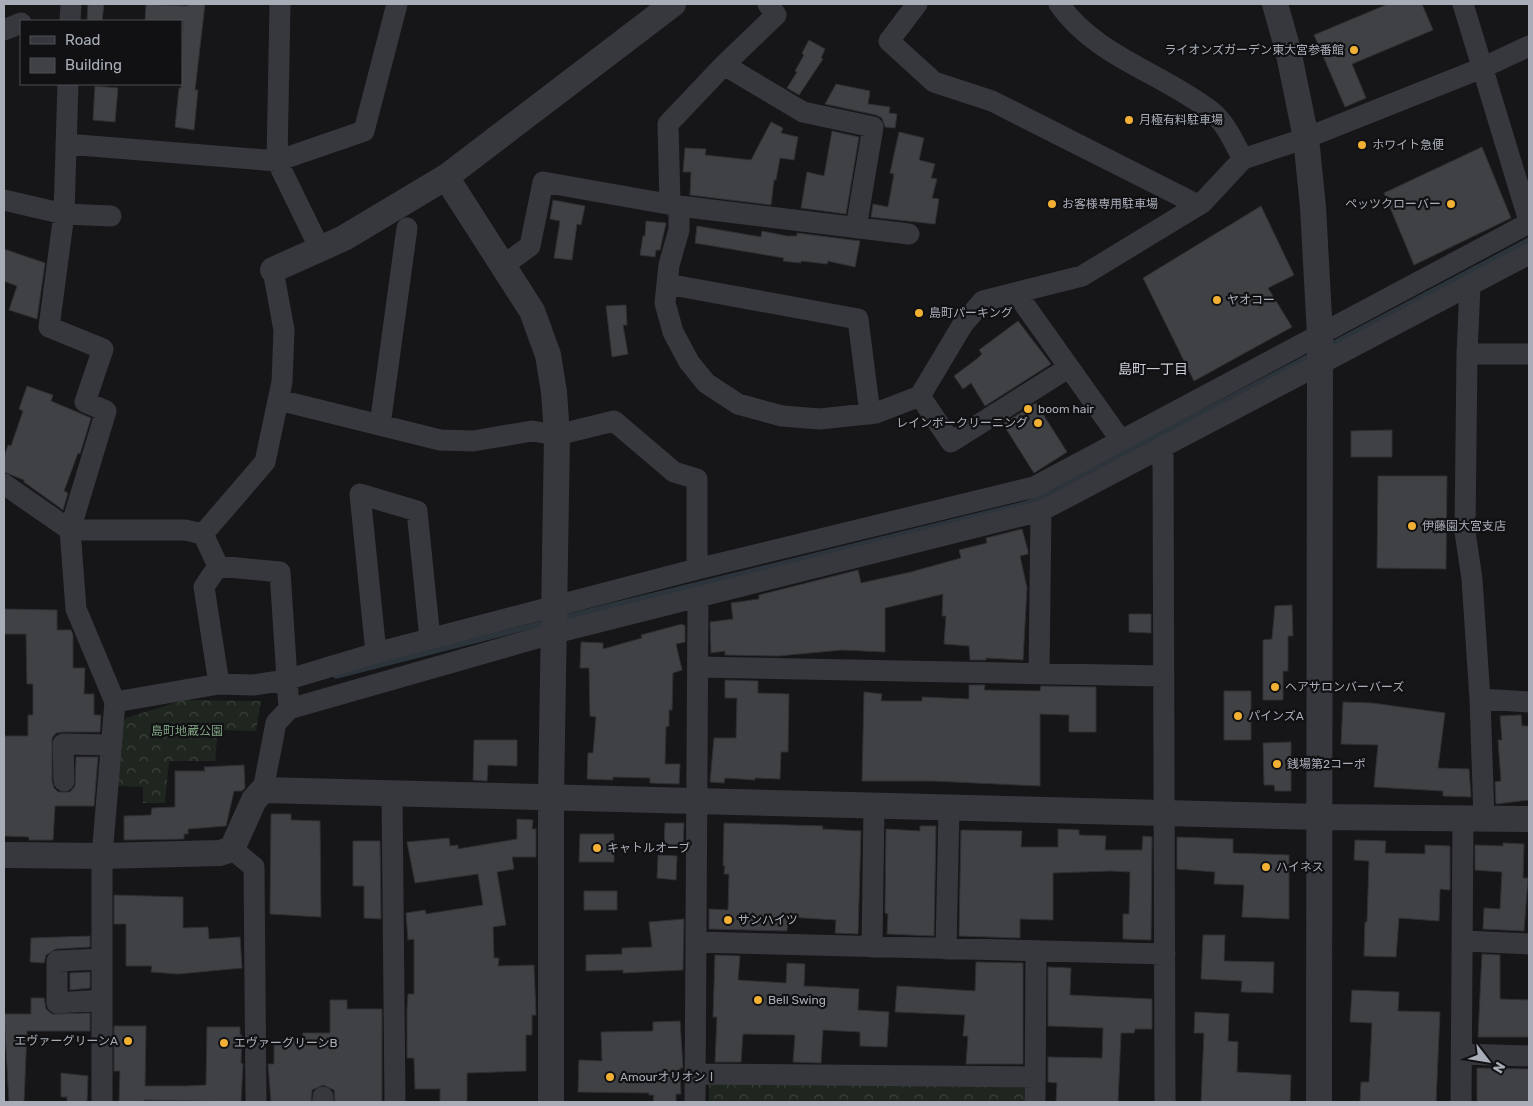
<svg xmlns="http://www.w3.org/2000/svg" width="1533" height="1106" font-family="Rubik,'Noto Sans JP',sans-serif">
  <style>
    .forest { fill: url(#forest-crowns) }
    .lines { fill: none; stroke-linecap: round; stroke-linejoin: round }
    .stream { stroke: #2c353c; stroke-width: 5.5 }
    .building { fill: #404145; stroke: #303034 }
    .minor { stroke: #37383d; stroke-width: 21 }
    .tertiary { stroke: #37383d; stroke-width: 26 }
    .poi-dot { fill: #f2b134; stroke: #111113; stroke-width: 2 }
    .labels { text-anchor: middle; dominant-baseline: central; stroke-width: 4.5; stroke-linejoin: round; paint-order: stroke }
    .poi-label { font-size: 12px; fill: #a8adb8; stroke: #111113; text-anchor: start }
    .park-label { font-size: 12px; fill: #7fa381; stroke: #111113 }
    .neighbourhood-label { font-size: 14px; fill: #c9ccd4; stroke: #111113 }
  </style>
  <defs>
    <pattern id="forest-crowns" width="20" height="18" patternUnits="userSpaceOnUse" patternTransform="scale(1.25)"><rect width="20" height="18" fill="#1e261f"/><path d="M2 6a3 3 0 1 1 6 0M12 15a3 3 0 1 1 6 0" fill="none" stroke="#3c433d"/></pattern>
  </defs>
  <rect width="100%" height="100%" fill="#161618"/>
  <path class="forest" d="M184,700L261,701L256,731L218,730L215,761H169L165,803H143V787L116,786L120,727L126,718Z
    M709,1084L1024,1087V1102H709Z"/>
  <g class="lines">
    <path class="stream" d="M1327,347L1529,240
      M562,618L1028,503L1312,355
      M336,676L548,622"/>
  </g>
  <path class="building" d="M88,4H104L102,21H87Z
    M146,4L187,6L188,4H205L195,90H198L194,130L175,127L179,88H181L183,21H145Z
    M1388,4H1422L1433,30L1352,64L1366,98L1345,107L1314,35Z
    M809,40L825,49L821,58L823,59L799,95L787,88L797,72L795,71L804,55L802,53Z
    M836,84L870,91L868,104L890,107L889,113L897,114L895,128L885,127L882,118L876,115L825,104Z
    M95,86L118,88L115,122L93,120Z
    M771,122L783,128L781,133L798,137L794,160L780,158L776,180H774L771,205L690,195L691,172H683L685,148L706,149L705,155L751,160Z
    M832,131L859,137L846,214L801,208L807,172L824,176Z
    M899,132L924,138L919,160L935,164L931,178L937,179L932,198L939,199L935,224L871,217L873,204L888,207L894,174L890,173Z
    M1482,147L1511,218L1414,265L1384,193Z
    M553,200L585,206L581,225L577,224L572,260L554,258L560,221L550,219Z
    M1261,206L1294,275L1268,288L1292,327L1194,381L1143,278Z
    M646,221L666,223L660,250H656L655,257L640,255L643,236H645Z
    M697,226L761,237L762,231L787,236H797V233L860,241L855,267L828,261L827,264L801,261V263L783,261L784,258L695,243Z
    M4,249L45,263L37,319L9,310L17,286L4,281Z
    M626,305L627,325H623L628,354L612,357L606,306Z
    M1018,321L1051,364L985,406L971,383L963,389L954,376L978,358L982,354L979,350Z
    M27,386L53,395L51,401L91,418L80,454L78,453L64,491L68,493L63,510L24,482V480L4,472V457L8,445L11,446L23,411L19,409Z
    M1036,403L1067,452L1034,473L1003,424Z
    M1392,430V457H1351V431Z
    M1378,476H1447L1446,569L1377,568Z
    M1022,529L1028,551V554L1020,556L1027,588L1023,660L986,658V660H970L969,646L944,644L946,616H942L943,594L885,608V652L842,650L778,656L725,655V651L711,653L710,622L733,619L731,603L759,599V595L858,570L861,583L911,572L961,558L959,550L987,543L986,538Z
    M1292,605L1293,636H1288V671H1283V700H1263V640L1272,639L1275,606Z
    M4,609L57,610V630H71L73,635V668H85L84,694H94V715H101L100,732H63L56,733L52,738V781L54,788L58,792H70L75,786L76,757H98L94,806H55L53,840H29V837L4,836V736H28V715H33V684H27L26,634H4Z
    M1129,614H1151V633L1129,632Z
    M682,624L685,626V642L676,644L682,670L673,673L672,710H669V726L666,727L665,764H680L679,784L650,783V778L613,777V780L587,779L588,753H593L596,717L590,716L589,668H580L581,642L603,643V649L642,638L641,635Z
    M725,680L758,681V693L789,694L788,752H781L780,779L755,778V780L725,778L724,783L710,782L714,738H736L737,698H725Z
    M969,685H985L984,690L1040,691L1041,686L1096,687V732H1069V715L1040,714V786L932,781H862L864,692L882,694L881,701H922V697L969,699Z
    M1224,691H1251V740H1224Z
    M1343,702L1372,703L1445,713L1438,768L1469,769L1471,797L1443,796V791L1374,787L1378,745L1341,744Z
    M1521,715L1522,726H1529V800L1496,804L1495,782L1501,781L1498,740H1502L1500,716Z
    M474,740H517V766L488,765L487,781L473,780Z
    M1291,742V791H1275L1274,785H1264L1263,743Z
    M244,765L245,788L242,791H234L226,826L188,829V834H184V839L124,840V816L151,815L152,808L175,807V771H205L204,767Z
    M271,814H291V820L320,821L321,917L270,914Z
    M517,819L533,820L532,829H536V857H512L514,869L497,872L506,925L493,927L494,958H499L498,966L534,965L536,1015H532V1035H526V1071L467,1073V1102H440V1089H415L414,1058H407V1009L408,994H414V939L408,940L406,913L425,910L426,914L483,905L478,874L415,883L407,842L449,838L450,846L458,845V849L517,839Z
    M665,823H684L683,848H664Z
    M724,823L823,826L822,829L861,831L858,934L835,933L836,920L788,917L787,931L709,929V909L728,910L729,874H724L725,866H723Z
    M920,826H936L934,936L887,934L888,914L885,913L886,829L920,831Z
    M1058,829L1079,830V835L1106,836L1105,850H1142L1143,836L1152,837L1151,940L1123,939V914H1129L1130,872L1110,871L1053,873V920L1020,919V938L959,936L961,830L1022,831L1021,847H1058Z
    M580,834H614V862H579Z
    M1177,837L1233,839V853L1289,855V919L1242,917L1244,885L1214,884L1215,872L1177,869Z
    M1355,840L1386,841L1385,853L1425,854V845L1450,846V890L1440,889L1439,921L1399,918L1396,957L1364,956L1365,922H1367L1369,861L1354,860Z
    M353,841H380L381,919L364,918V886H353Z
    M1503,843L1524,844L1523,878H1528L1524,931L1483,929L1484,908L1500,909L1502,872L1475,870V845L1503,846Z
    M658,855L677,856L676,880L657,878Z
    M584,891H617V910H584Z
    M114,895L183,897V928L208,927L209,939L240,937L242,968L178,974L151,972L152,966H126V924H114Z
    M684,919L683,970L623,973V970L586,971V955L622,954V948L652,947L649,922Z
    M1203,935H1225L1224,961L1274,962L1273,993L1241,992L1242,981L1201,979Z
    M90,936V947L56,949L46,955L44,963L30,962L31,938Z
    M1482,954L1500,955V999L1529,1000V1037H1478Z
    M715,955L740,956L738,980L786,983L787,963L805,964L804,986L859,989L858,1010L889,1012L887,1047L860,1046V1032L823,1030L821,1063L793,1062L795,1035L743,1034L741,1062H715L717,1017H713Z
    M976,962L1023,963V1064H966L968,1036H963L965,1015L895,1012L897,986L975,991Z
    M1048,967L1071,968L1070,995L1152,999V1029H1135L1134,1033H1121L1118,1102H1056L1057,1083L1048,1082V1057L1102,1058L1103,1028L1048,1026Z
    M90,972V988L70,990V973Z
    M1352,990L1399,992L1398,1011L1440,1012L1436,1102H1360L1361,1082H1369L1372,1023L1350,1022Z
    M31,998H44L46,1009L52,1014L90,1013V1031H27L24,1102H9L4,1014H31Z
    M330,1000H347V1009H382V1102H335L334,1090L323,1085L312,1090L311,1102H271L268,1064H274V1040H303V1033H330Z
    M1195,1012L1229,1014L1228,1041L1238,1042L1237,1072L1291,1075L1290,1102H1201L1204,1033H1194Z
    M680,1021L683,1068H680L681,1094H676V1102H653L654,1095H649V1093L578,1092L579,1060L602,1061L601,1032L653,1031V1022Z
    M114,1026H146L145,1086H186L206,1085L207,1027H240V1035H242L241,1063L243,1064L241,1102L144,1100V1102H119L120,1071H114Z
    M1477,1068L1529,1069V1102H1477Z
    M61,1073L88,1076L87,1102H67V1097H61Z"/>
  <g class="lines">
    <path class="minor" d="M280,4L277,161L320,249
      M917,4L889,41L934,82L992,101L1198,205
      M1059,4C1095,56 1162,73 1211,111C1226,123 1234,143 1243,159
      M1463,4L1529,221
      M70,21L71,4
      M4,30L21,23
      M724,65L803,112L873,127L856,228
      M68,84L64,214L49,327L103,349L85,402L106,411L70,530L76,609L115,702L102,856V1102
      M66,144L277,161L364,131L397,4
      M4,200L64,214L111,216
      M670,204L668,124L724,65L776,15L768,4
      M679,206V230L669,265L665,303L673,332L689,362L706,383L738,404L782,416L820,419L876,413L920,396L963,324L983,301L1082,276L1202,203L1243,159L1306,138L1482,68L1529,46
      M504,265L530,246L543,182L679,206L909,234
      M667,284L858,319L870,414
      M1470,286L1467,354L1465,532L1472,579L1480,699L1484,818
      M1017,294L1120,439
      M1467,354H1529
      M920,396L951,442L1068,368
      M279,400L440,440L473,441L532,431L557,435L614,421L674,472L697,479V569
      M380,425L407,228
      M1163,446L1165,1102
      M4,484L70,530H185L203,534L265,462L282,382L284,330L273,270
      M203,534L218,566L280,572L289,709L276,723L263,790
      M218,566L204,587L219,684
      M376,653L360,494L417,511L430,639
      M698,667L1164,676
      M1039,674L1041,511
      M1480,699L1529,702
      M115,702L219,684L253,685L286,680L376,653L697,569L1034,487L1529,223
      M289,709L555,633L1041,511L1529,254
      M64,781L63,744L112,745
      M392,793L395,1102
      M232,849L254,867L256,1102
      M1463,941L1529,944
      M696,942L1165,954
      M872,947L874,806
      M946,949L949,808
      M102,1000L57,1003V961L102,959
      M1462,1054L1529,1056
      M696,1074L1035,1077
      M323,1102V1097
      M695,1102L698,599
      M1035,1102L1036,951
      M1461,1102L1463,818"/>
    <path class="tertiary" d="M1275,4L1288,50L1306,138L1313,207L1320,335L1319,1102
      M446,177L532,311L548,355L554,392L557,435L551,798V1102
      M273,270L344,238L446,177L673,4
      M4,855L102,856L220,853L232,849L254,800L263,790L1320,817L1529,819"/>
  </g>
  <g class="poi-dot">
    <circle cx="1354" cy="50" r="5"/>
    <circle cx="1129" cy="120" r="5"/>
    <circle cx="1362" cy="145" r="5"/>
    <circle cx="1052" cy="204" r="5"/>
    <circle cx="1451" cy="204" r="5"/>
    <circle cx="1217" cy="300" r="5"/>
    <circle cx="919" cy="313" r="5"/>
    <circle cx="1028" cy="409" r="5"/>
    <circle cx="1038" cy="423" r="5"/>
    <circle cx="1412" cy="526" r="5"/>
    <circle cx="1275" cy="687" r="5"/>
    <circle cx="1238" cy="716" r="5"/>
    <circle cx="1277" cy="764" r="5"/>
    <circle cx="597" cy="848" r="5"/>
    <circle cx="1266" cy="867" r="5"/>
    <circle cx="728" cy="920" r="5"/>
    <circle cx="758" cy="1000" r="5"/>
    <circle cx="128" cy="1041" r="5"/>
    <circle cx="224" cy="1043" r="5"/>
    <circle cx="610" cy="1077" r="5"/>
  </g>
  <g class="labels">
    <g class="poi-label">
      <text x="1344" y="50" text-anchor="end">ライオンズガーデン東大宮参番館</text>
      <text x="1139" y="120">月極有料駐車場</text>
      <text x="1372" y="145">ホワイト急便</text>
      <text x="1062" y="204">お客様専用駐車場</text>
      <text x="1441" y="204" text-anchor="end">ペッツクローバー</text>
      <text x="1227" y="300">ヤオコー</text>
      <text x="929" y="313">島町パーキング</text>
      <text x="1038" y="409">boom hair</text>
      <text x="1028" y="423" text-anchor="end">レインボークリーニング</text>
      <text x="1422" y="526">伊藤園大宮支店</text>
      <text x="1285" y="687">ヘアサロンバーバーズ</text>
      <text x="1248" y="716">パインズA</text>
      <text x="1287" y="764">銭場第2コーポ</text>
      <text x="607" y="848">キャトルオーブ</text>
      <text x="1276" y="867">ハイネス</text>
      <text x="738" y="920">サンハイツ</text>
      <text x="768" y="1000">Bell Swing</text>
      <text x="118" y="1041" text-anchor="end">エヴァーグリーンA</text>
      <text x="234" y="1043">エヴァーグリーンB</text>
      <text x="620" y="1077">AmourオリオンⅠ</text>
    </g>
    <g class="park-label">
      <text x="187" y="731">島町地蔵公園</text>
    </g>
    <g class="neighbourhood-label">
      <text x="1153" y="369">島町一丁目</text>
    </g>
  </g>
  <rect width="1533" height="1106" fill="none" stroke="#a8adb8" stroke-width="10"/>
  <rect x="20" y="20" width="162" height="65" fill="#111113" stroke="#4d4f55"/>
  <rect x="30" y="36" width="25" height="8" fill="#37383d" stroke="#4d4f55"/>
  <text x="65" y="45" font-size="15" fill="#a8adb8">Road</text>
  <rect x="30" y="58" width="25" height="15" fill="#404145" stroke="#4d4f55"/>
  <text x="65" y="70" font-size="15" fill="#a8adb8">Building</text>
  <g transform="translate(1488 1061) rotate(121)" stroke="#111113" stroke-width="4" paint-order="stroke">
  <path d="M0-4L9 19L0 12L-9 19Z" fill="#a8adb8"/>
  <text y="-8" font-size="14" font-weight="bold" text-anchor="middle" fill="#a8adb8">N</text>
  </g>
</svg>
